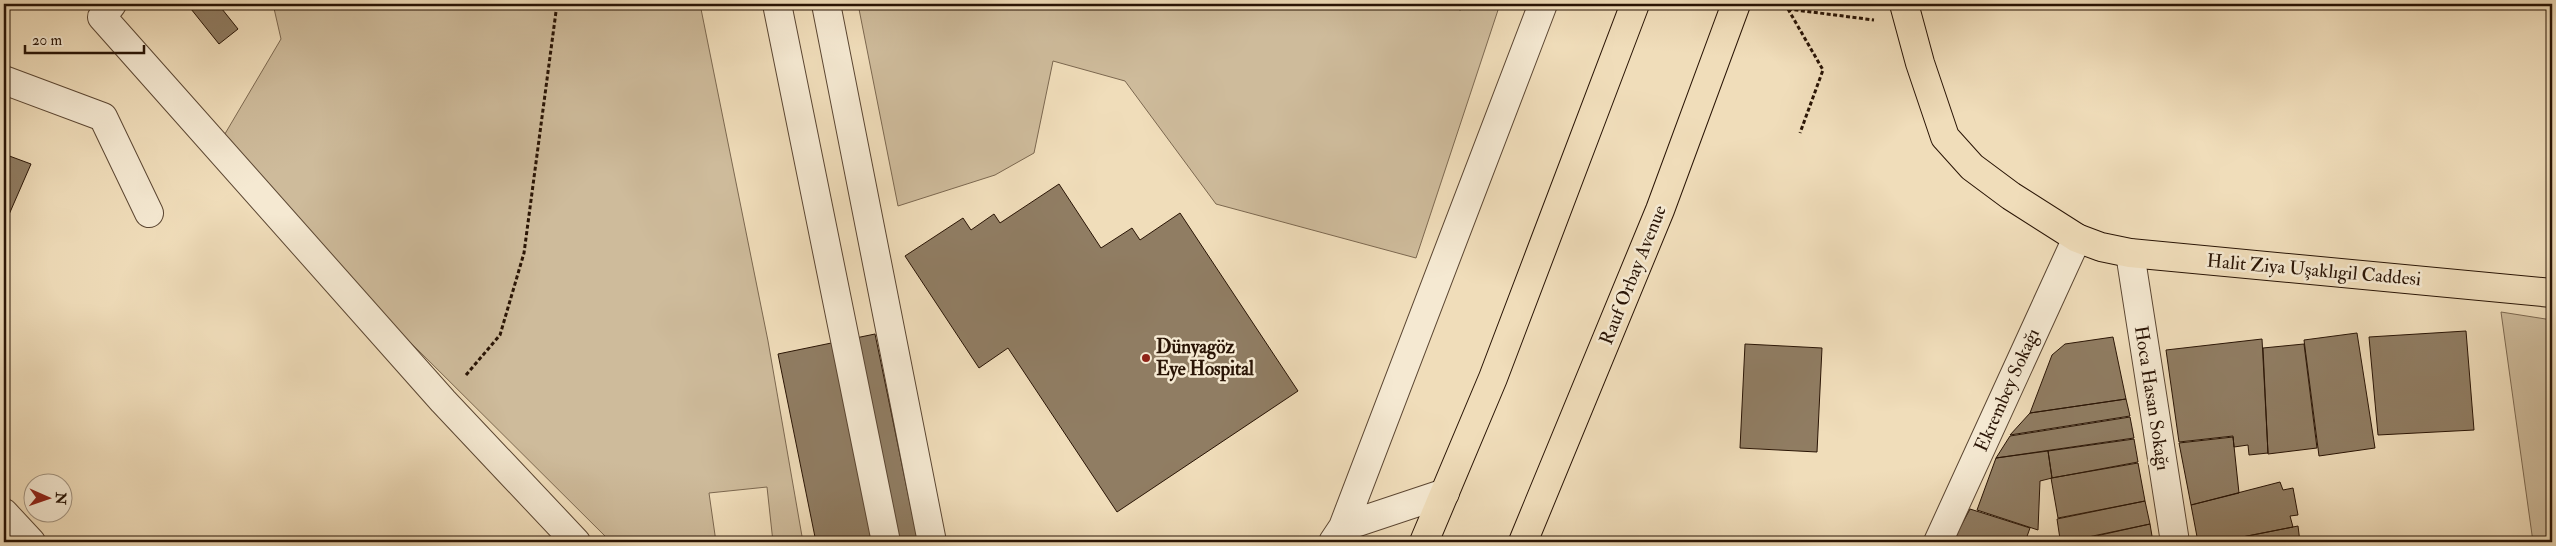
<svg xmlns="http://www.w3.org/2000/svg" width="2556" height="546" font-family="'IM FELL Double Pica',serif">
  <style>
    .green { fill: #cebb9b; stroke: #7c6850 }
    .building { fill: #907d63; stroke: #291405 }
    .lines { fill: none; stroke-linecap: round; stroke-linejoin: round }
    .minor-casing { stroke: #5b4632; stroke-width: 30 }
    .major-casing { stroke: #291405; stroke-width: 30 }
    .highway-casing { stroke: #291405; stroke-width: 30 }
    .path { stroke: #291405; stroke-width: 3; stroke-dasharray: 4 2.5; stroke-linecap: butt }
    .minor { stroke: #f5e9d2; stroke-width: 28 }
    .major { stroke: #f0ddba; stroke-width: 28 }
    .highway { stroke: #f0ddba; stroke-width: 28 }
    .poi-dot { fill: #8f2418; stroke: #f5e9d2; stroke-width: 2 }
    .labels { text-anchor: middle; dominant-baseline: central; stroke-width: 5; stroke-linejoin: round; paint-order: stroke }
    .street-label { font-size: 19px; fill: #291405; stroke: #f5e9d2 }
    .poi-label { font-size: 19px; font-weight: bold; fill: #291405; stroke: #f5e9d2; text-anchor: start }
  </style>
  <rect width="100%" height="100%" fill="#f0ddba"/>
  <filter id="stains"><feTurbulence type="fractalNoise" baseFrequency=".004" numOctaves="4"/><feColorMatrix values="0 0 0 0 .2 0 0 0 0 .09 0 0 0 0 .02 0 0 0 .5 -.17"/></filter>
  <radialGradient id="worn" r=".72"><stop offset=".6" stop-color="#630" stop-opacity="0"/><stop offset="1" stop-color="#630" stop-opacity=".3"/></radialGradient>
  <path class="green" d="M273,4H700L768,341L803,542H773L767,487L709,493L716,542H611L216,149L281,39Z
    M858,4H1500L1416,258L1216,204L1125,81L1053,61L1034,153L995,175L898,206Z
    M2501,312L2552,320V542H2533Z"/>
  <path class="building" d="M187,4H218L238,29L219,44Z
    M4,154L31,164L4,226Z
    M1059,184L1101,248L1132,228L1140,240L1180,213L1298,391L1117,512L1008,348L979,368L905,256L963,218L971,230L994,214L1000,223Z
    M2466,331L2474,430L2378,435L2369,337Z
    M2357,333L2375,448L2319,456L2304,340Z
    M875,334L918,542H816L778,354Z
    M2113,337L2126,399L2030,413L2052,355L2065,344Z
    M2262,339L2268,453L2249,455L2248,445L2234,447L2233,436L2179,442L2166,350Z
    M1745,344L1822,348L1817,452L1740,448Z
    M2304,344L2317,448L2268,454L2263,348Z
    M2126,399L2130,416L2010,435L2030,413Z
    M2130,417L2134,438L1996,458L2010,436Z
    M2233,437L2239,493L2191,505L2179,443Z
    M2134,439L2138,462L2052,478L2048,451Z
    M2048,451L2052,478L2040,481L2038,530L1977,510L1996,458Z
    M2138,463L2145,501L2058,518L2051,478Z
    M2280,482L2283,490L2293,488L2298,515L2290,516L2293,527L2217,542H2198L2191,505Z
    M2145,501L2150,524L2069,541L2068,537L2060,539L2057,519Z
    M1970,509L2030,528L2025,542H1963L1954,539Z
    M2150,524L2153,542H2069Z
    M2298,526L2300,542H2217Z"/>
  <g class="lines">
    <g class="minor-casing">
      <path id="minor" d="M112,4L102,17L443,401L576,542
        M777,4L886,542
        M826,4L932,542
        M4,80L103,117L149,213
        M2130,253L2175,542
        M4,513L31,542
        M1343,527L1445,493
        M1333,542L1343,527L1543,4
        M1938,542L2077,238"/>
    </g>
    <g class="major-casing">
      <path id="major" d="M1904,4L1920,63L1945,137L1972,167L2011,196L2077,238L2101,247L2130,253L2552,293"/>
    </g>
    <g class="highway-casing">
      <path id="highway" d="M1424,542L1493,378L1635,4
        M1523,542L1660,210L1736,4"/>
    </g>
    <path class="path" d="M1788,9L1823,70L1800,133
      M1788,9L1874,20
      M1459,10L1461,4
      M466,375L500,335L524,253L557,4"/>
    <use href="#minor" class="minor"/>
    <use href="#major" class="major"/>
    <use href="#highway" class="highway"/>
  </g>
  <circle class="poi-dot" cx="1146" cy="358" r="5"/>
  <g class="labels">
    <g class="street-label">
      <text transform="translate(2314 270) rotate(5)">Halit Ziya Uşaklıgil Caddesi</text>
      <text transform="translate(1633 275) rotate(-68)">Rauf Orbay Avenue</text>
      <text transform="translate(2007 390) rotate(-66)">Ekrembey Sokağı</text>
      <text transform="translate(2152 398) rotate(81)">Hoca Hasan Sokağı</text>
    </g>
    <g class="poi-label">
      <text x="1156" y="347">Dünyagöz<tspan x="1156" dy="22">Eye Hospital</tspan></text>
    </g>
  </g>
  <rect width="2556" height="546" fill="none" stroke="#f0ddba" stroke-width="20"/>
  <rect x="5" y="5" width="2546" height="536" fill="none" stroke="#291405" stroke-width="2.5"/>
  <rect x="10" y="10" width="2536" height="526" fill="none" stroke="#291405"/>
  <g transform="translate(48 498) rotate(92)"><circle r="24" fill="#f5e9d2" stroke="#a39480"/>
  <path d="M0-4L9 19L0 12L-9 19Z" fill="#8f2418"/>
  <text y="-8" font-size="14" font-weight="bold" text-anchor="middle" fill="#291405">N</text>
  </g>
  <path d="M25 45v8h119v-8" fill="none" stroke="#291405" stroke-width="2.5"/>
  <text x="32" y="45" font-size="15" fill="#291405" stroke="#f5e9d2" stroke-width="4" paint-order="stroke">20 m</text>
  <rect width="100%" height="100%" filter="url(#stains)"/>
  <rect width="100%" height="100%" fill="url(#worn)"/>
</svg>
